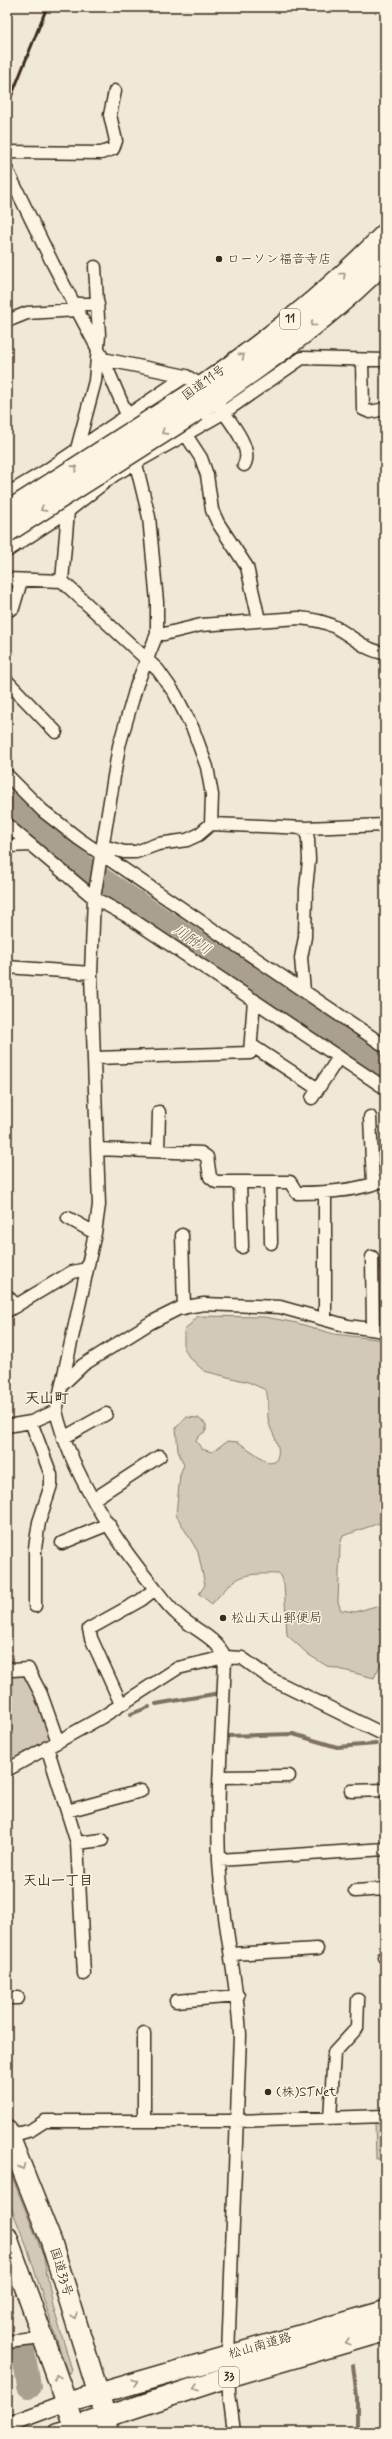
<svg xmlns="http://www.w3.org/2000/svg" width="392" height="2439" font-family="Mynerve,'Klee One',sans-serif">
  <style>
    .green { fill: #d2c9ba; stroke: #867a6c }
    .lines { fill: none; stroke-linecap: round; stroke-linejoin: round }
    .stream { stroke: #7e7163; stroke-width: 4 }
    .river { stroke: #aaa091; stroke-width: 24 }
    .minor-casing { stroke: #3b2a1e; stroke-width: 15 }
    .tertiary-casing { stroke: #3b2a1e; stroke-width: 18 }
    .trunk-casing { stroke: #3b2a1e; stroke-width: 23 }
    .minor { stroke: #fcf5e5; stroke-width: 12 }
    .tertiary { stroke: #fcf5e5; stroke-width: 15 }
    .trunk { stroke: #fcf5e5; stroke-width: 20 }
    .rail { stroke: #3b2a1e; stroke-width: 3 }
    .trunk-bridge-casing { stroke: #3b2a1e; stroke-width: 23; stroke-linecap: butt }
    .trunk-bridge { stroke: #fcf5e5; stroke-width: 20 }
    .oneway { stroke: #9c9082 }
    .poi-dot { fill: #3b2a1e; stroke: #fcf5e5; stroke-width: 1.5 }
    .labels { text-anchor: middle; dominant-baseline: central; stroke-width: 3; stroke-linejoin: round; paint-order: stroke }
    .shield { fill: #fcf5e5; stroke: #75675a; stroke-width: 1 }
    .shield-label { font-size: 12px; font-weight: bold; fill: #3b2a1e }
    .poi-label { font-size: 13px; fill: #3b2a1e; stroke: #fcf5e5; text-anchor: start }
    .street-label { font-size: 13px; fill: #3b2a1e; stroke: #fcf5e5 }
    .water-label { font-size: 14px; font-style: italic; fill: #625346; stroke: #fcf5e5 }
    .neighbourhood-label { font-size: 14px; font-weight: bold; fill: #3b2a1e; stroke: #fcf5e5 }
    .quarter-label { font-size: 15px; font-weight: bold; fill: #3b2a1e; stroke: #fcf5e5 }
  </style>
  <rect width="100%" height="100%" fill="#f0e9d9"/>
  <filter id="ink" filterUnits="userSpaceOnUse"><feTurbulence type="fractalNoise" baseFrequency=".025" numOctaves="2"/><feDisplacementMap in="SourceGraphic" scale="8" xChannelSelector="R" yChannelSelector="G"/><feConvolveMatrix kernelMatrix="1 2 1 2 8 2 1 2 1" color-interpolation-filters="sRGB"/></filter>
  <g filter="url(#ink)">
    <path class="green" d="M198,1316L265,1317L297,1323L334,1334L385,1340V1521L343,1536L340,1545L338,1602L341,1610L355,1612L376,1606L385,1608V1661H382L374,1678L327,1666L309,1655L287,1635L284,1584L279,1574C241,1573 236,1575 212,1604L199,1594L205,1585L198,1552L176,1515L180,1474L184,1465L178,1451L176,1428L186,1417L198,1418L206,1424V1431L199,1436L196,1441L202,1449L212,1452L227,1441L238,1442L269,1463L275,1462C285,1446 270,1435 268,1418C267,1408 269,1400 266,1390L248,1382L204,1371L189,1357L184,1348V1331Z
      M25,1673C34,1690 53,1723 49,1741L7,1764V1674Z
      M375,2122H385V2158L376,2159Z
      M7,2164L43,2254L53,2306L72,2370L70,2373L67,2372L28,2250L7,2197Z"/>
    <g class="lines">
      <path class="stream" d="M156,1704L220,1693
        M131,1714L149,1707
        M227,1732V1736L293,1734L337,1747L376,1744
        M353,2365L357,2398V2432"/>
      <path class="river" d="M7,803L89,871L385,1068
        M22,2345L29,2386"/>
      <g class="minor-casing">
        <path id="minor" d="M7,152L101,153L113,149L116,141L110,115L115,91
          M7,170L53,264L103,359L186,376L206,388
          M74,304H98
          M7,321L27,313L77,310
          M103,359L127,415
          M362,360L363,409L370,412L385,409
          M219,406C229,420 254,449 244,465
          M186,435L201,458L207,475L212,510L218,523L247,567L259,620
          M77,449L95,381L99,335L95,267
          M136,464L149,517L157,602V634L137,684L119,746L94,898L91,973L99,1205L95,1233L56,1411C70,1470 113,1538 152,1585C160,1595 168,1607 178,1615C194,1630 215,1636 225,1657C223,1724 216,1793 219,1860C222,1919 237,1976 240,2035L228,2356L229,2393L234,2432
          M44,472L68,511L62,581L158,670L175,694L193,729L207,767L212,795L211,824L198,835L187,840L158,844L136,852H124L103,846
          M7,494L44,472L186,376
          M7,551L68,511L114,475L223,413L302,358L385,360
          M7,579L62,581
          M7,611L13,608L21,581
          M157,634H164L201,625L299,618C311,619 324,621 335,627C352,636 366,651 385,653
          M7,681L56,732
          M7,775L43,811L79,839L385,1046
          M211,824L305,828L385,825
          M7,825L94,898L127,916L385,1088
          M7,846L31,845
          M7,967L91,973
          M304,991L301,958L305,937L306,889L309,860L308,839L305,828
          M251,1045L318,1089
          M95,1058L250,1053L254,1000
          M312,1098L339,1057
          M370,1117L373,1183
          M97,1149L201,1153L207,1157L210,1177L216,1182H290L297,1193C326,1193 357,1191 385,1180
          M158,1151L159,1112
          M240,1182L242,1247
          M270,1182L271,1243
          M325,1193V1319
          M68,1218L95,1233
          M182,1235L184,1308
          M372,1257L373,1329
          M7,1296L17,1306
          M7,1311L72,1272L87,1269
          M62,1385L83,1365L150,1323L180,1308L204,1304L280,1307L348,1326L385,1331
          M31,1422L51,1475V1485L39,1522L35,1548V1606
          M7,1426L31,1422L56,1411
          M63,1438L106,1414
          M94,1499L160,1456
          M62,1543L109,1524
          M7,1667L12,1670L28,1669L41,1694L58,1742
          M121,1704L91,1638L89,1629L141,1600L155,1589
          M47,1747L77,1843L84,1974
          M7,1770L102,1717L178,1668L225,1657L242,1658L271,1679L385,1735
          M220,1777L289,1776
          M351,1791L385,1790
          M67,1811L141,1791
          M77,1843L102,1840
          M219,1860L385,1849
          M355,1891L385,1889
          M232,1954L317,1949
          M384,1957H385
          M7,1998H18
          M176,2001L238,1996
          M330,2118L334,2053L357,2028L358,2000
          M144,2121V2033
          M10,2136L31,2130L45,2121H235L385,2116
          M7,2342L43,2338"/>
      </g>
      <g class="tertiary-casing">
        <path id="tertiary" d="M106,2417L111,2432
          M7,2425L66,2403
          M57,2432L75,2427L76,2432"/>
      </g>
      <g class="trunk-casing">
        <path id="trunk" d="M188,396C255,350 328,293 385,234
          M197,411C262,365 330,318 385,261
          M7,2131L51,2241L102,2405
          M7,2237L75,2427L228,2377L385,2331
          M66,2403L385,2311"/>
      </g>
      <use href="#minor" class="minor"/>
      <use href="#tertiary" class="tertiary"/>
      <use href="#trunk" class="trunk"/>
      <path class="rail" d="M7,107L47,7"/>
      <g class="trunk-bridge-casing">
        <path id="trunk-bridge" d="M7,512L188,396
          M7,532L197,411"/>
      </g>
      <use href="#trunk-bridge" class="trunk-bridge"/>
    </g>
    <defs><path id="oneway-chevron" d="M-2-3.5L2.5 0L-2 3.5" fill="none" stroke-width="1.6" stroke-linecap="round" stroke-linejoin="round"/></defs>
    <g class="oneway">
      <use href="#oneway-chevron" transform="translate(343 275) rotate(-43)"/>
      <use href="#oneway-chevron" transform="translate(313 324) rotate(141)"/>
      <use href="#oneway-chevron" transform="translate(242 356) rotate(-37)"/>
      <use href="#oneway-chevron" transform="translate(164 432) rotate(148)"/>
      <use href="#oneway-chevron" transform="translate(75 468) rotate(-33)"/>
      <use href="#oneway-chevron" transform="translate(43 509) rotate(148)"/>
      <use href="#oneway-chevron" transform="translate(22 2167) rotate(68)"/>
      <use href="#oneway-chevron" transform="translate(74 2316) rotate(73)"/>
      <use href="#oneway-chevron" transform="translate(348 2342) rotate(164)"/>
      <use href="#oneway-chevron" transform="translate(57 2377) rotate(-110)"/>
      <use href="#oneway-chevron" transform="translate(135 2382) rotate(-16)"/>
      <use href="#oneway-chevron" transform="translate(196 2388) rotate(162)"/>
    </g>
  </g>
  <g class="poi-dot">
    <circle cx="219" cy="259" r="4"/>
    <circle cx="223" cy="1618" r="4"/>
    <circle cx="268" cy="2092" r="4"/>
  </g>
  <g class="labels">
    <g class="shield">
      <rect x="280" y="309" width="20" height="20" rx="3"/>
      <rect x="219" y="2367" width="20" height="20" rx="3"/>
    </g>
    <g class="shield-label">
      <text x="290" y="319">11</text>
      <text x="229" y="2377">33</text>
    </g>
    <g class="poi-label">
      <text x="227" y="259">ローソン福音寺店</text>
      <text x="231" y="1618">松山天山郵便局</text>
      <text x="276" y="2092">(株)STNet</text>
    </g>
    <g class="street-label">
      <text transform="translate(204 383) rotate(-36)">国道11号</text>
      <text transform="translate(61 2272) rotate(73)">国道33号</text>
      <text transform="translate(260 2346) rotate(-16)">松山南道路</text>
    </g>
    <g class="water-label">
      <text transform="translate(192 940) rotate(34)">川附川</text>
    </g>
    <g class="neighbourhood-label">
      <text x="58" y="1881">天山一丁目</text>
    </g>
    <g class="quarter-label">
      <text x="47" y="1399">天山町</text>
    </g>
  </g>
  <rect width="392" height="2439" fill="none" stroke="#fcf5e5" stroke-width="24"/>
  <rect x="12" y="12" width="368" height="2415" fill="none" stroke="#3b2a1e" stroke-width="1.5" filter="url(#ink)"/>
</svg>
